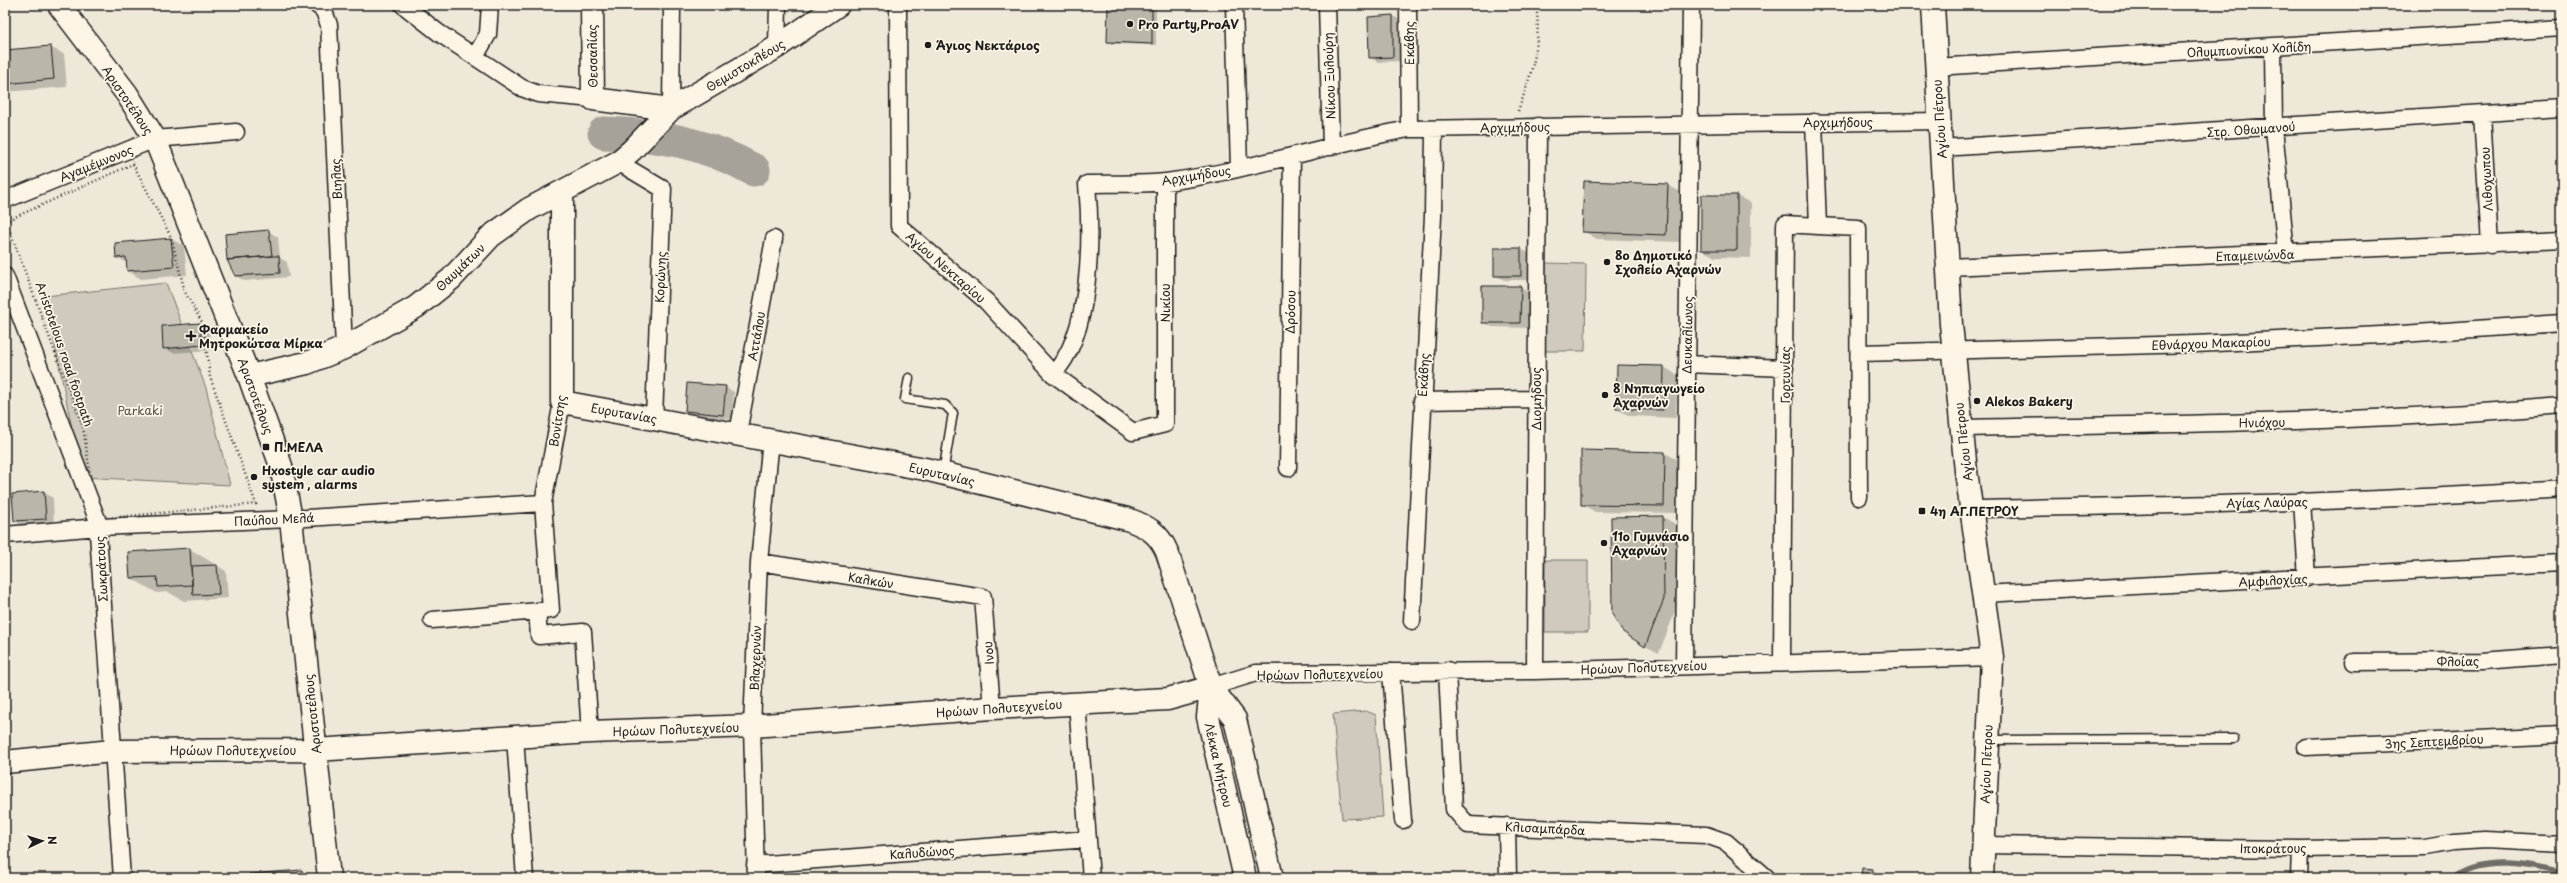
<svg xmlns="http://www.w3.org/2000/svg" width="2567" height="883" font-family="'Playpen Sans',sans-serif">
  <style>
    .green { fill: #cfcabd; stroke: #76736c }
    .shadow { fill: #0003 }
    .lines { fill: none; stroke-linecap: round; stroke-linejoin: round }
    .stream { stroke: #6f6c67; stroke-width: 5.5 }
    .river { stroke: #a7a299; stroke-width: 33 }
    .building { fill: #bab6aa; stroke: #1c1c1c }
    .lane-casing { stroke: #1c1c1c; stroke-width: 11 }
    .street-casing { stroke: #1c1c1c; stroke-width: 19 }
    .secondary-casing { stroke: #1c1c1c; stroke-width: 25 }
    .path { stroke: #1c1c1c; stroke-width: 2.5; stroke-dasharray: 1 3; stroke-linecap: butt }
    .lane { stroke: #fcf5e5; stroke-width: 8 }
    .street { stroke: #fcf5e5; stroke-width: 16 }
    .secondary { stroke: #fcf5e5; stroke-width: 22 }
    .poi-dot { fill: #1c1c1c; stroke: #fcf5e5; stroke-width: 1.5 }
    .labels { text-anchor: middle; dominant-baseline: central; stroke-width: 3.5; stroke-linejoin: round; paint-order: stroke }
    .poi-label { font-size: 12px; font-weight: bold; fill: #1c1c1c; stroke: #fcf5e5; text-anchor: start }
    .street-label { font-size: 12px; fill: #1c1c1c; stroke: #fcf5e5 }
    .park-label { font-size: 12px; fill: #52504c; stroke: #fcf5e5 }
  </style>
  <rect width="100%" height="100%" fill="#eee8d9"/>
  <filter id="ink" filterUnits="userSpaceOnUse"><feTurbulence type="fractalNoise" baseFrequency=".025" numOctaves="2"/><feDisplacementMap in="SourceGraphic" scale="8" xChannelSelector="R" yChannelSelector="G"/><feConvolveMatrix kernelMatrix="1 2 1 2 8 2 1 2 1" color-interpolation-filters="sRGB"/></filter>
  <g filter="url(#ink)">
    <path class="green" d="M1546,263L1586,264L1585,351H1545Z
      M166,283L206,388L230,485L82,477L45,296Z
      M1545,560H1588V632H1545Z
      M1366,711L1376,715L1383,817L1342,819L1333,714Z"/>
    <path class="shadow" d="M1109,5H1156V45L1112,44L1108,42Z
      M1393,16L1402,21V61L1378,62L1369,57V18Z
      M50,47L64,54L67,87L5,92V51Z
      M1667,185L1681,192L1679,242L1597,239L1583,231Z
      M1737,196L1751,203V258L1715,257L1702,250Z
      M269,232L278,237L280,258L287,262L289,277L245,281L235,276Z
      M171,239L184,246L187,275L141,279L128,271L127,263L117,257Z
      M1521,249L1530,254L1529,280H1504L1495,275Z
      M1520,287L1529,293V328L1492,327L1483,322Z
      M200,324L209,329L211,350L173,353L164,348Z
      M1664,367L1677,375L1676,418L1630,416L1617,409Z
      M725,387L734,392L732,419L695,416L686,411Z
      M1665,453L1678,460L1677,513L1595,512L1582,504Z
      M44,492L53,498L54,523L23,526L14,520Z
      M1663,517L1677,525V607L1659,653L1645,646L1613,614L1612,518Z
      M190,549L226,571L228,598L184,601L168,592L157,593L131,578Z
      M1872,870L1877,872L1876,878H1862Z
      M302,871L311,878H250V875Z"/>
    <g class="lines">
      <path class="stream" d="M2452,878C2481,854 2529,864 2562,872"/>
      <path class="river" d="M604,133C661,135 703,142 754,170"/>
    </g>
    <path class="building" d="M1108,5H1152V44L1107,42Z
      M1393,15V57L1369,58L1368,17Z
      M51,46L54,79L5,84V50Z
      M1584,181L1668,184L1666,235L1582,232Z
      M1701,195H1737V250H1701Z
      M269,230L272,256L227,260L225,234Z
      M171,238L174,267L127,271L126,257L116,258L115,243Z
      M1494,248H1521V276H1494Z
      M272,256H279L280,273L235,276L227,260Z
      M1482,286H1521L1520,323H1482Z
      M200,323L202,345L163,349L162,326Z
      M1617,365L1664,366L1663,410L1616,409Z
      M687,383L726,386L723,415L685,411Z
      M1581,450L1665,452L1664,506L1581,505Z
      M44,491L46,519L14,521L12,494Z
      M1663,516L1664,599L1645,647L1623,632L1612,614L1611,517Z
      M190,548L192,585L158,587L157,577L130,578L128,552Z
      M217,565L219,594L193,595L191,566Z
      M1862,868L1873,869L1872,878H1861Z
      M302,870L303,878H249V874Z
      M1892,876H1915V878H1892Z"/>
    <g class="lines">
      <g class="lane-casing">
        <path id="lane" d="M909,378L905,399L945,405L953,413L943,473
          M1989,740L2234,739"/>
      </g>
      <g class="street-casing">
        <path id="street" d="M317,5L324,11L329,25L344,348
          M403,5L439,33L522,88L538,94L593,99
          M898,5L899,226L986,301L1053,374L1133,432L1165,424V182
          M1234,5L1239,168
          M1327,5L1331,147
          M1408,5L1409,129
          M777,47L778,5
          M2273,48L2274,128L2286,254
          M475,57L488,34L490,5
          M1935,67L2562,28
          M671,109L672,5
          M2482,114L2490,245
          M1941,148L2562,108
          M618,162L663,189L654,418
          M5,200L155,139L236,132
          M1818,226L1858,228L1859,497
          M1948,267L2562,240
          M5,276L97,519L122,878
          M1860,353L2195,344L2402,334L2562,323
          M1687,364L1785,368
          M1053,374C1092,334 1092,237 1087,184C1113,183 1140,185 1166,182C1248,171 1327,144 1409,129L1940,121
          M1422,401L1536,399
          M1961,428C2162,424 2362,423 2562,406
          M738,433L774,239
          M1288,468L1292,156
          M2302,501L2307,578
          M1972,509C2168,505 2366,503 2562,489
          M5,535L99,527L291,519L543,503
          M759,562L983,597L992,708
          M1983,594L2562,563
          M537,611L539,636L583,632L590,732
          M432,620L551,610L543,503L562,402
          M1412,621L1433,216L1434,129
          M2354,662L2482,661L2562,655
          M1782,663L1785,224L1818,226L1814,122
          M1684,666L1691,5
          M1447,670L1454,809L1468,825L1706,835L1726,842L1767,878
          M1535,671L1538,126
          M1391,672L1403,820
          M1211,687L1256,673L1535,671L1992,657
          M1077,703L1091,878
          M515,737L525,878
          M2306,747L2562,735
          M1507,826L1508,878
          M1983,845L2300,849L2425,847L2453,842L2485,840L2562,844
          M755,865L1088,839
          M756,878L752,726L759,562L771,439
          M2299,878L2300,849"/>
      </g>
      <g class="secondary-casing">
        <path id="secondary" d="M59,5L127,94L155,139L249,376L281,466L291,519L329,878
          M592,5L593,99L671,109
          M1933,5L1951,324L1966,471L1992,657L1982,878
          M562,194V402L925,469L1127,519C1147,526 1159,533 1167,552L1211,687L1235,719L1272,878
          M249,376L307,363L344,348L416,307L451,279L491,236L529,209L618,162L632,150L671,109L777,47L838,5
          M1211,687L1208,717L1245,878
          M5,762L112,751L316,750L590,732L752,726L992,708L1168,699L1211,687"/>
      </g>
      <path class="path" d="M1518,111C1531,76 1542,43 1536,5
        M133,164L171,237L185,292L203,324L210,377L256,504L97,519L83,427L6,221Z"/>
      <use href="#lane" class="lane"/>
      <use href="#street" class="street"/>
      <use href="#secondary" class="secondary"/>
    </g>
  </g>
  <g class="poi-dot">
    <circle cx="1130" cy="24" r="4"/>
    <circle cx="928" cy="45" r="4"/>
    <circle cx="1607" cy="262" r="4"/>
    <path d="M189 330h4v4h4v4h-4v4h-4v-4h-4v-4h4z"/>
    <circle cx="1605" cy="395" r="4"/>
    <circle cx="1977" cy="401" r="4"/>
    <rect x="262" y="443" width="8" height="8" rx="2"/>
    <circle cx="254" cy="477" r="4"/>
    <rect x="1918" y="507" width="8" height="8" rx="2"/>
    <circle cx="1604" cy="543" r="4"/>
  </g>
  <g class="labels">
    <g class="poi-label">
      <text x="1138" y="24">Pro Party,ProAV</text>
      <text x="936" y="45">Άγιος Νεκτάριος</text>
      <text x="1615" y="255">8ο Δημοτικό<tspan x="1615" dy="14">Σχολείο Αχαρνών</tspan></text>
      <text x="199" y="329">Φαρμακείο<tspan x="199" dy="14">Μητροκώτσα Μίρκα</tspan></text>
      <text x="1613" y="388">8 Νηπιαγωγείο<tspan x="1613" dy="14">Αχαρνών</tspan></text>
      <text x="1985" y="401">Alekos Bakery</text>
      <text x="274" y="447">Π.ΜΕΛΑ</text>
      <text x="262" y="470">Hxostyle car audio<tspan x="262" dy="14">system , alarms</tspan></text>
      <text x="1930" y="511">4η ΑΓ.ΠΕΤΡΟΥ</text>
      <text x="1612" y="536">11ο Γυμνάσιο<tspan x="1612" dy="14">Αχαρνών</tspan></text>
    </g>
    <g class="street-label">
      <text transform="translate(1409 43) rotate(-90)">Εκάβης</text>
      <text transform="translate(2249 49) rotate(-3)">Ολυμπιονίκου Χολίδη</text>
      <text transform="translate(592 56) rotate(-91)">Θεσσαλίας</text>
      <text transform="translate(745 65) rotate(-31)">Θεμιστοκλέους</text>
      <text transform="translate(1329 76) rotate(-92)">Νίκου Ξυλούρη</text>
      <text transform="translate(128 100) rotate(56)">Αριστοτέλους</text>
      <text transform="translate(1939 119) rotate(-94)">Αγίου Πέτρου</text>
      <text x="1838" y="122">Αρχιμήδους</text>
      <text transform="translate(1515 127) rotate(-1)">Αρχιμήδους</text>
      <text transform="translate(2251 129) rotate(-4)">Στρ. Οθωμανού</text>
      <text transform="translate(96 163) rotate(-22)">Αγαμέμνονος</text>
      <text transform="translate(1196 175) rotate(-9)">Αρχιμήδους</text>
      <text transform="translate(336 179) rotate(-93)">Βιηλας</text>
      <text transform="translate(2486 179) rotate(-93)">Λιθοχωπου</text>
      <text transform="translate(2255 255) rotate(-2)">Επαμεινώνδα</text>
      <text transform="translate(460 267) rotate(-44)">Θαυμάτων</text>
      <text transform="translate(946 267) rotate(41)">Αγίου Νεκταρίου</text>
      <text transform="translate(660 277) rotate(-88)">Κορώνης</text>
      <text transform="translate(1165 303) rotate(-90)">Νικίου</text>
      <text transform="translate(1290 312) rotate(-89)">Δρόσου</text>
      <text transform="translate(1687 335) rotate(-89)">Δευκαλίωνος</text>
      <text transform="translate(756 336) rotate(-80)">Αττάλου</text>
      <text transform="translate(2211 343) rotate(-2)">Εθνάρχου Μακαρίου</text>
      <text transform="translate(65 354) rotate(71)">Aristotelous road footpath</text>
      <text transform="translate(1423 375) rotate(-87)">Εκάβης</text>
      <text transform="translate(1785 375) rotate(-90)">Γορτυνίας</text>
      <text transform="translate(256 396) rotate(70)">Αριστοτέλους</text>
      <text transform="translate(1536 399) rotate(-90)">Διομήδους</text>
      <text transform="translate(624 413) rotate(10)">Ευρυτανίας</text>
      <text transform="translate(557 421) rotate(-81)">Βονίτσης</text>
      <text transform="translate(2262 422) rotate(-1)">Ηνιόχου</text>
      <text transform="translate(1963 442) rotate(-97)">Αγίου Πέτρου</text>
      <text transform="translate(942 474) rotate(13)">Ευρυτανίας</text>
      <text transform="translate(2267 502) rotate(-1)">Αγίας Λαύρας</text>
      <text transform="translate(274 519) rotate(-3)">Παύλου Μελά</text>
      <text transform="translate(101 569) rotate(-93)">Σωκράτους</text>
      <text transform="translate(871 580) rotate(9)">Καλκών</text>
      <text transform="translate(2273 580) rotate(-3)">Αμφιλοχίας</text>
      <text transform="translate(988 653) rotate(-95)">Ινου</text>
      <text transform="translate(755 658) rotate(-88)">Βλαχερνών</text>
      <text transform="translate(2458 661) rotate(-1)">Φλοίας</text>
      <text transform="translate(1644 667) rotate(-2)">Ηρώων Πολυτεχνείου</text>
      <text transform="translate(1320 674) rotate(-1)">Ηρώων Πολυτεχνείου</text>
      <text transform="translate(999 708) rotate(-4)">Ηρώων Πολυτεχνείου</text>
      <text transform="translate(312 714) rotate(-96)">Αριστοτέλους</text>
      <text transform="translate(676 729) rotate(-2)">Ηρώων Πολυτεχνείου</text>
      <text transform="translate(2434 741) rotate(-3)">3ης Σεπτεμβρίου</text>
      <text x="233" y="750">Ηρώων Πολυτεχνείου</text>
      <text transform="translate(1986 764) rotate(-88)">Αγίου Πέτρου</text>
      <text transform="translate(1219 765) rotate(77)">Λέκκα Μήτρου</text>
      <text transform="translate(1545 828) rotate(3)">Κλισαμπάρδα</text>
      <text x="2273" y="848">Ιποκράτους</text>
      <text transform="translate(922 852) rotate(-4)">Καλυδώνος</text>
    </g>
    <g class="park-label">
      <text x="140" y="410">Parkaki</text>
    </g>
  </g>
  <rect width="2567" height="883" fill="none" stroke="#fcf5e5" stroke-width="20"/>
  <rect x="10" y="10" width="2547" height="863" fill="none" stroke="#1c1c1c" stroke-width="1.5" filter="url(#ink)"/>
  <g transform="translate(42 841) rotate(86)" stroke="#fcf5e5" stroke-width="3" paint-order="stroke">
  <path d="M0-3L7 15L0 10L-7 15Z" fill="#1c1c1c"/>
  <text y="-6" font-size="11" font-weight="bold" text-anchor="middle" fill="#1c1c1c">N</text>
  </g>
</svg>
